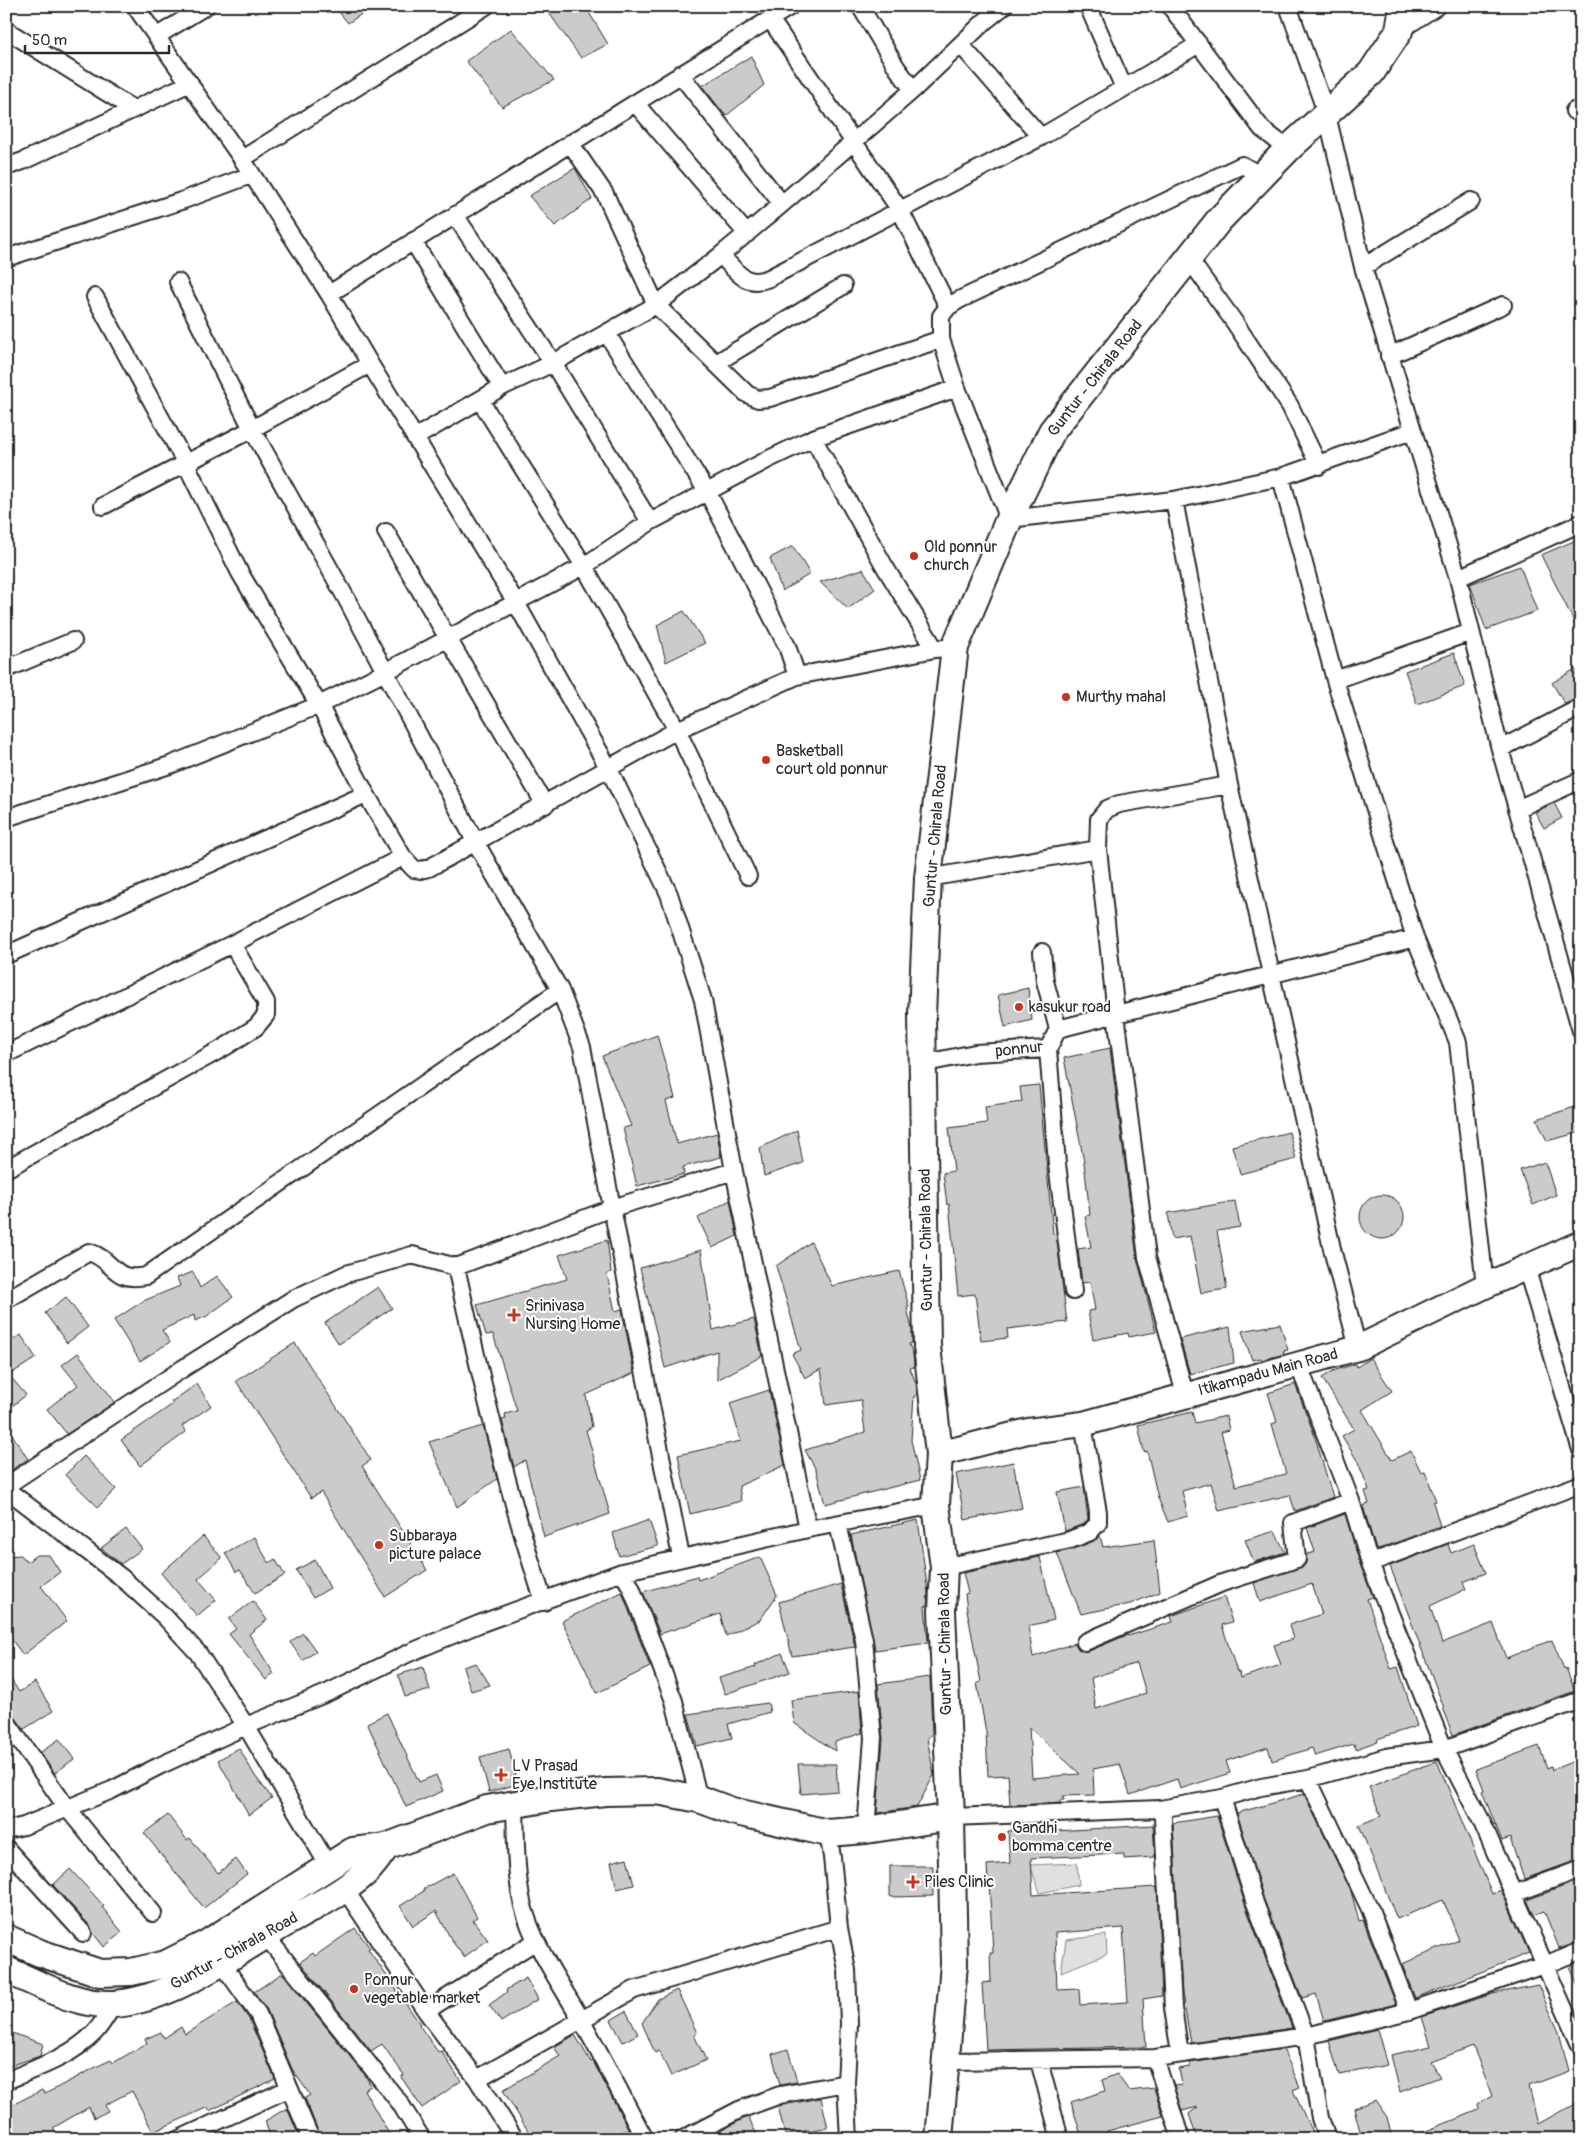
<svg xmlns="http://www.w3.org/2000/svg" width="1587" height="2145" font-family="Pangolin,sans-serif">
  <style>
    .green { fill: #e0e0e0; stroke: #868686 }
    .building { fill: #cbcbcb; stroke: #2b2b2b; fill-rule: evenodd }
    .lines { fill: none; stroke-linecap: round; stroke-linejoin: round }
    .street-casing { stroke: #2b2b2b; stroke-width: 20 }
    .secondary-casing { stroke: #2b2b2b; stroke-width: 28 }
    .primary-casing { stroke: #2b2b2b; stroke-width: 30 }
    .street { stroke: #fff; stroke-width: 16 }
    .secondary { stroke: #fff; stroke-width: 24 }
    .primary { stroke: #fff; stroke-width: 26 }
    .poi-dot { fill: #c8321e; stroke: #fff; stroke-width: 2 }
    .labels { text-anchor: middle; dominant-baseline: central; stroke-width: 4; stroke-linejoin: round; paint-order: stroke }
    .street-label { font-size: 16px; fill: #2b2b2b; stroke: #fff }
    .poi-label { font-size: 16px; fill: #2b2b2b; stroke: #fff; text-anchor: start }
  </style>
  <rect width="100%" height="100%" fill="#fff"/>
  <filter id="ink" filterUnits="userSpaceOnUse"><feTurbulence type="fractalNoise" baseFrequency=".02" numOctaves="2"/><feDisplacementMap in="SourceGraphic" scale="10" xChannelSelector="R" yChannelSelector="G"/><feConvolveMatrix kernelMatrix="1 2 1 2 8 2 1 2 1" color-interpolation-filters="sRGB"/></filter>
  <g filter="url(#ink)">
    <path class="green" d="M1077,1863L1079,1885L1040,1893L1030,1865Z
      M1106,1935L1107,1954L1061,1972L1066,1940Z"/>
    <path class="building" d="M334,6H374L348,23Z
      M555,6H585L608,44L581,58L549,13Z
      M511,29L554,80L502,107L466,61Z
      M751,56L764,85L726,116L702,86Z
      M575,168L592,199L555,226L529,196Z
      M1581,538V636L1541,555Z
      M793,546L810,574L782,591L770,558Z
      M1520,566L1537,611L1486,630L1470,584Z
      M863,569L875,589L848,609L820,582Z
      M684,611L705,643L666,662L657,625Z
      M1454,653L1465,686L1417,704L1405,671Z
      M1575,669L1581,679V697L1565,704L1552,683Z
      M1554,803L1562,818L1544,828L1535,812Z
      M1028,988L1032,1020L1005,1027L998,995Z
      M657,1035L675,1098L666,1101L677,1144L717,1133L721,1157L683,1167L684,1174L637,1186L623,1128L631,1126L602,1056Z
      M1110,1048L1137,1258L1156,1332L1129,1337L1128,1333L1093,1340L1088,1311L1095,1310L1090,1282L1082,1283L1078,1249L1091,1247L1085,1216L1090,1215L1084,1162L1064,1058Z
      M1039,1085L1053,1234L1056,1233L1067,1322L1007,1329L1008,1338L981,1341L975,1294L958,1296L949,1204L947,1205L943,1173L954,1171L949,1128L987,1123L985,1107L1022,1102L1020,1087Z
      M1581,1105V1132L1547,1141L1537,1119Z
      M797,1130L803,1163L764,1176L760,1148Z
      M1289,1132L1296,1159L1240,1174L1232,1146Z
      M1545,1162L1556,1195L1533,1205L1520,1170Z
      M1360 1217a22 22 0 1 1 44 0a22 22 0 1 1-44 0Z
      M730,1200L737,1236L712,1248L698,1218Z
      M1235,1201L1240,1227L1217,1231L1227,1289L1201,1293L1190,1236L1172,1239L1168,1213Z
      M607,1240L611,1272L607,1274L615,1311L622,1309L634,1373L586,1395L592,1427L586,1430L610,1514L544,1537L525,1460L514,1467L502,1420L506,1419L505,1414L517,1411L493,1334L486,1335L477,1305L567,1279L559,1255Z
      M811,1242L832,1286L899,1271L909,1307L907,1308L912,1329V1343L909,1344L913,1354L914,1367L910,1368L916,1383L917,1395L914,1396L911,1440L920,1480L825,1504L816,1470L805,1450L865,1432L861,1400L826,1405L821,1369L805,1378L792,1354L801,1350L776,1266Z
      M701,1250L713,1330L754,1319L762,1356L717,1380V1351L665,1368L640,1268Z
      M193,1272L200,1288L217,1276L233,1297L207,1316L195,1321L194,1315L162,1330L170,1342L140,1361L114,1320L143,1301L180,1286L177,1278Z
      M378,1287L392,1308L339,1344L325,1323Z
      M66,1297L88,1327L67,1343L45,1313Z
      M1280,1324L1288,1350L1283,1351L1284,1354L1262,1360L1261,1358L1252,1360L1242,1331Z
      M1230,1327L1234,1363L1190,1374L1180,1339Z
      M21,1335L36,1358L9,1375L26,1395L6,1411V1344Z
      M295,1343L371,1460L362,1466L427,1570L385,1597L321,1492L311,1498L236,1381Z
      M78,1353L115,1402L67,1434L47,1409L78,1385L62,1365Z
      M1370,1358L1392,1391L1362,1410L1392,1460L1411,1451L1421,1472L1425,1471L1436,1501L1433,1502L1440,1526L1376,1550L1363,1506L1369,1504L1365,1491L1369,1490L1358,1462L1342,1436L1354,1429L1322,1378L1333,1371L1355,1364L1357,1367Z
      M197,1384L211,1406L182,1426L186,1432L140,1466L121,1440L173,1404L171,1402Z
      M1295,1384L1314,1434L1333,1497L1295,1511L1290,1495L1219,1511L1211,1483L1182,1491L1188,1516L1168,1522L1158,1498L1147,1451L1144,1452L1138,1425L1192,1412L1195,1423L1226,1416L1229,1430L1221,1432L1236,1486L1286,1474L1272,1424L1277,1422L1268,1393Z
      M769,1390L785,1465L739,1486L741,1501L690,1514L678,1455L741,1441L730,1403Z
      M6,1425L28,1459L11,1470H6Z
      M483,1426L497,1479L457,1507L429,1442Z
      M84,1456L116,1489L98,1507L65,1475Z
      M1013,1462L1022,1508L965,1520L956,1474Z
      M1084,1487L1088,1519L1084,1524L1065,1531L1057,1492Z
      M1345,1514L1361,1567L1373,1597L1367,1599L1382,1643L1391,1669L1398,1667L1417,1726L1377,1739L1378,1741L1356,1749L1354,1744L1315,1756L1312,1748L1272,1761L1268,1747L1226,1761L1230,1773L1180,1789L1177,1779L1130,1795L1120,1764L1093,1769L1094,1795L1063,1796L1064,1800H1060V1803L1010,1805L1008,1775L988,1776L986,1732L977,1683L981,1682L967,1610L965,1594L968,1593L963,1573L1040,1557L1054,1620L1028,1626L1033,1657L1075,1643L1079,1650L1089,1651L1127,1635L1128,1636L1173,1622L1171,1616L1224,1597L1232,1622L1222,1625L1237,1672H1239L1240,1678L1281,1665L1274,1645L1293,1639L1289,1625L1322,1614L1312,1584L1260,1602L1254,1583L1304,1566L1306,1562L1307,1554L1315,1552L1307,1528ZM1137,1663L1146,1693L1096,1709L1091,1678ZM1029,1727L1080,1774L1032,1778Z
      M649,1520L658,1546L619,1556L613,1533Z
      M918,1520L928,1593L927,1606H925L928,1643L875,1650L851,1535Z
      M126,1529L142,1549L121,1564L101,1548Z
      M1275,1531L1285,1552L1254,1562L1245,1540Z
      M203,1536L222,1558L198,1579L216,1600L197,1616L161,1573Z
      M1100,1536L1103,1547L1154,1540L1160,1592L1130,1604L1081,1614L1057,1553L1074,1549L1094,1541Z
      M254,1537L269,1563L275,1559L285,1575L255,1593L240,1570L236,1572L225,1553Z
      M1448,1544L1451,1553L1474,1544L1486,1573L1463,1582L1466,1589L1430,1606L1442,1643L1493,1623L1506,1658L1552,1640L1564,1669L1566,1668L1575,1691L1453,1735L1442,1708H1444L1390,1566Z
      M21,1555L27,1562L36,1555H49L60,1572L41,1586L67,1621L23,1655L6,1632V1556Z
      M760,1557L777,1595L760,1620L726,1636L720,1614L660,1634L643,1592L697,1576L698,1580Z
      M315,1560L330,1588L313,1598L296,1570Z
      M841,1584L855,1647L792,1656L779,1602Z
      M622,1592L650,1667L597,1693L562,1621Z
      M253,1601L267,1620L249,1634L274,1674L266,1680L229,1634L236,1629L229,1619Z
      M303,1633L316,1651L303,1661L290,1642Z
      M782,1653L790,1672L725,1694L719,1678L756,1667L755,1665Z
      M476,1663L490,1685L471,1691L463,1667Z
      M423,1667L430,1690L405,1697L398,1675Z
      M6,1672L19,1692L35,1682L53,1711L24,1729L6,1705Z
      M930,1677L932,1734L927,1738L934,1775L917,1807L877,1813L883,1739L878,1684Z
      M859,1691L862,1733L835,1742V1751L794,1723L791,1700Z
      M768,1703L770,1712L728,1724L732,1738L697,1746L688,1714Z
      M387,1713L419,1782L436,1775L443,1791L406,1807L367,1723Z
      M59,1739L74,1759L55,1773L40,1753Z
      M1539,1746L1547,1768L1551,1766L1552,1770L1581,1758V1859L1524,1879L1510,1838L1502,1841L1482,1791L1484,1790L1476,1769Z
      M239,1748L255,1776L272,1798L249,1815L218,1760Z
      M509,1749L518,1784L489,1792L480,1757Z
      M1437,1761L1492,1894L1501,1890L1529,1953L1415,1998L1402,1964L1459,1940L1443,1900L1397,1919L1359,1825L1381,1816L1369,1787Z
      M798,1764H836L838,1791L801,1794Z
      M1304,1794L1351,1891L1359,1921L1363,1920L1396,2004L1324,2021L1316,1994L1302,1998L1264,1900L1237,1813Z
      M168,1815L187,1840L190,1838L218,1873L236,1859L247,1874L204,1908L144,1833Z
      M1217,1816L1246,1907L1292,2028L1191,2043L1182,1994L1173,1823Z
      M1039,1824L1017,1831H1022L1023,1833L1153,1825L1155,1857L1124,1859V1854L1031,1858L1033,1895L1157,1887L1162,1996L1143,1999L1146,2047L986,2050L982,1983L991,1982L990,1953H993L989,1881H988L987,1865L1010,1863L1008,1831H1012V1825ZM1123,1928L1128,2002L1080,2005L1079,1989L1057,1990L1055,1933Z
      M627,1858L634,1885L617,1889L611,1862Z
      M890,1866H933V1896L890,1897Z
      M70,1869L104,1906L102,1907L122,1932L104,1947L93,1933L90,1926L53,1885Z
      M453,1873L477,1917L473,1920L488,1940L464,1957L452,1941L436,1911L413,1926L400,1906L424,1891L423,1889Z
      M1581,1880V1940L1559,1948L1544,1911L1534,1915L1527,1900Z
      M355,1928L370,1948L368,1949L420,2024L419,2025L438,2052L441,2051L461,2081L422,2108L401,2077L404,2075L382,2044L371,2051L300,1962L313,1953L315,1956Z
      M1581,1961V1991H1580L1570,1966Z
      M281,1974H283L365,2075L371,2086L364,2090L392,2139H321L305,2098L310,2095L292,2069L267,2010L254,1992Z
      M526,1978L538,1999L501,2022L489,2005L507,1992L506,1990Z
      M1538,1985L1559,2032L1569,2071L1529,2086L1538,2124L1581,2100V2139H1406L1479,2110L1478,2104L1492,2096L1473,2046L1431,2062L1440,2077L1400,2092L1391,2055L1431,2046L1422,2017L1492,1994Z
      M677,1990L697,2033L694,2035L706,2060L671,2076L659,2051L655,2053L642,2023L658,1999Z
      M237,2002L249,2019L275,2079L209,2111L208,2107L153,2132L132,2091L105,2105L108,2111L94,2118L89,2107L53,2128L59,2139H6V2108L42,2090L45,2094L98,2066L111,2060L113,2063L147,2043L145,2039L161,2032L164,2038L181,2027L185,2034Z
      M626,2011L638,2034L623,2042L611,2020Z
      M1377,2029L1387,2065L1339,2075L1329,2041Z
      M6,2031L43,2044L40,2056L6,2067Z
      M575,2035L591,2062L593,2061L628,2128L609,2139H533L503,2090L560,2056L554,2047Z
      M788,2049L797,2082L780,2085L772,2054Z
      M1283,2049L1300,2087L1293,2090L1315,2139H1197L1189,2114L1198,2107L1182,2111L1174,2086L1182,2085L1179,2069L1190,2067V2063Z
      M1117,2074L1129,2091L1154,2088L1163,2116L1107,2131L1108,2139H1082L1071,2102L1105,2091L1102,2080Z
      M821,2098L828,2128L809,2132V2130L785,2135L778,2106Z
      M1375,2100L1387,2117L1392,2139H1362L1354,2108Z
      M287,2108L300,2139H271L265,2121Z
      M748,2117L759,2139H705L743,2119Z"/>
    <g class="lines">
      <g class="street-casing">
        <path id="street" d="M135,6L242,159L329,294L370,364L515,601L609,769L669,894L703,1000L734,1171L808,1529
          M860,6L897,68L913,90
          M1088,6L1124,88
          M1170,6L1262,129L1288,149
          M1288,6L1327,115L1363,267L1458,578L1500,749L1581,1031
          M770,19L900,210L948,307
          M6,30L133,109
          M1399,31L1437,6
          M157,36L206,6
          M961,45L1041,137
          M680,74L782,204
          M635,103L747,234
          M1574,111L1581,108
          M570,143L605,194L656,305L747,394L758,399L770,398L941,339
          M242,159L486,6
          M6,167L23,161L190,83
          M1262,176L1242,165L959,300L948,307L941,316V339L957,388L1009,519L1174,500L1281,477L1412,431
          M455,215L553,363L650,522
          M413,241L502,387
          M721,255C736,271 745,288 769,278L1041,137L1199,44
          M6,258L184,200L251,175
          M1189,259L1235,323L1290,406L1319,466
          M1363,267L1471,201
          M178,282L252,429L346,598L476,843L560,990L582,1047L612,1208L681,1557
          M329,294L791,6
          M95,297L186,464L240,573L319,705L366,794L403,857L414,869L420,870L429,868L677,730L797,676L935,649L955,647
          M607,334L708,493L787,646L797,676
          M1389,356L1503,305
          M716,363L843,286
          M480,400L584,566L677,730L748,876
          M416,437L502,387L553,363L656,305L721,255L782,204L913,90L984,22L1004,6
          M813,438L885,567L935,649
          M1281,477L1335,680L1415,938L1458,1042L1485,1286
          M1174,500L1229,785L1333,1253L1358,1348
          M103,506L252,429L370,364
          M386,532L545,805
          M1458,578L1581,523
          M6,669L73,641
          M1335,680L1471,632
          M1500,749L1581,707
          M1517,809L1581,780
          M6,818L170,765L319,705L385,672L584,566L650,522L769,459L813,438L957,388
          M928,878L1098,849
          M6,955L366,794
          M1058,1029L1415,938
          M1048,1049L1057,1164L1073,1291
          M6,1054L232,944L403,857
          M921,1064L975,1053L1048,1049L1058,1029L1045,981L1042,952
          M6,1169L225,1047L256,1027L266,1015V1002L232,944
          M456,1267C481,1379 507,1492 544,1602
          M1526,1267L1581,1450
          M6,1300L89,1252C115,1260 112,1283 146,1276L560,990
          M1299,1366L1351,1501L1370,1563L1444,1749L1481,1820L1581,2047
          M1185,1394L1147,1257L1116,1014L1098,849L1099,819L1107,809L1119,804L1229,785
          M6,1486L182,1369L293,1299L346,1274L412,1255L456,1267L612,1208L734,1171
          M6,1489L121,1577L165,1617L198,1653L246,1726L328,1865
          M838,1524L864,1640L873,1738L866,1830
          M1370,1563L1581,1484
          M944,1567L1070,1540L1090,1532L1098,1523V1512L1083,1424
          M622,1572L631,1587L674,1701L699,1799
          M1085,1642L1222,1583L1297,1559L1293,1523L1351,1501
          M6,1721L67,1808L153,1913
          M1308,1779L1370,1909L1409,2011
          M1222,1798L1255,1903L1306,2036L1320,2118L1327,2139
          M515,1804C516,1838 515,1873 523,1906C535,1949 561,1984 582,2021C604,2060 624,2100 645,2139
          M1160,1809L1163,1818L1173,2008L1180,2054
          M951,1817L1160,1809L1222,1798L1261,1787L1308,1779L1386,1757L1444,1749L1581,1700
          M6,1830L24,1826L112,1790L159,1766L246,1726L327,1693L409,1653L479,1624L622,1572L808,1529L936,1505
          M828,1833L832,1857L839,1928L847,1970L849,2024L846,2083L849,2139
          M6,1848L83,1933
          M344,1888L426,2011L477,2079L515,2139
          M1513,1894L1581,1869
          M265,1935L400,2103L422,2139
          M221,1962L258,2014L311,2139
          M426,2011L536,1941
          M1155,2058L1181,2139
          M946,2061L1155,2058L1306,2036L1409,2011L1545,1965L1581,1950
          M1039,2061L1060,2139
          M477,2079L634,1990L839,1928
          M6,2081C36,2068 71,2057 94,2033C102,2025 108,2013 114,2004
          M179,2139L288,2089
          M683,2139L739,2110L780,2095L846,2083"/>
      </g>
      <g class="secondary-casing">
        <path id="secondary" d="M939,1454L1028,1431L1083,1424L1358,1348L1485,1286L1581,1243"/>
      </g>
      <g class="primary-casing">
        <path id="primary" d="M6,1938L40,1953L100,1973L131,1972L166,1964L206,1944L353,1851L386,1847L487,1809L551,1798L605,1792L657,1791L699,1799L732,1811L828,1833L866,1830L951,1817
          M6,1970C40,1984 76,2006 114,2004C171,2000 236,1953 284,1924C311,1908 342,1894 365,1873C373,1866 380,1855 386,1847
          M939,2139L954,1964L951,1817L942,1611L944,1567L936,1505L939,1454L927,1346L922,1015L928,878L955,647L1009,519L1052,431L1219,220L1288,149L1371,73L1399,31L1403,6"/>
      </g>
      <use href="#street" class="street"/>
      <use href="#secondary" class="secondary"/>
      <use href="#primary" class="primary"/>
    </g>
  </g>
  <g class="poi-dot">
    <circle cx="914" cy="556" r="5"/>
    <circle cx="1066" cy="697" r="5"/>
    <circle cx="766" cy="760" r="5"/>
    <circle cx="1019" cy="1007" r="5"/>
    <path d="M511.5 1307.5h5v5h5v5h-5v5h-5v-5h-5v-5h5z"/>
    <circle cx="379" cy="1545" r="5"/>
    <path d="M498.5 1767.5h5v5h5v5h-5v5h-5v-5h-5v-5h5z"/>
    <circle cx="1002" cy="1837" r="5"/>
    <path d="M910.5 1874.5h5v5h5v5h-5v5h-5v-5h-5v-5h5z"/>
    <circle cx="354" cy="1989" r="5"/>
  </g>
  <g class="labels">
    <g class="street-label">
      <text transform="translate(1095 378) rotate(-52)">Guntur - Chirala Road</text>
      <text transform="translate(935 836) rotate(-85)">Guntur - Chirala Road</text>
      <text transform="translate(1019 1049) rotate(-6)">ponnur</text>
      <text transform="translate(926 1240) rotate(-91)">Guntur - Chirala Road</text>
      <text transform="translate(1268 1372) rotate(-15)">Itikampadu Main Road</text>
      <text transform="translate(945 1644) rotate(-91)">Guntur - Chirala Road</text>
      <text transform="translate(234 1951) rotate(-29)">Guntur - Chirala Road</text>
    </g>
    <g class="poi-label">
      <text x="924" y="547">Old ponnur<tspan x="924" dy="18">church</tspan></text>
      <text x="1076" y="697">Murthy mahal</text>
      <text x="776" y="751">Basketball<tspan x="776" dy="18">court old ponnur</tspan></text>
      <text x="1029" y="1007">kasukur road</text>
      <text x="525" y="1306">Srinivasa<tspan x="525" dy="18">Nursing Home</tspan></text>
      <text x="389" y="1536">Subbaraya<tspan x="389" dy="18">picture palace</tspan></text>
      <text x="512" y="1766">LV Prasad<tspan x="512" dy="18">Eye Institute</tspan></text>
      <text x="1012" y="1828">Gandhi<tspan x="1012" dy="18">bomma centre</tspan></text>
      <text x="924" y="1882">Piles Clinic</text>
      <text x="364" y="1980">Ponnur<tspan x="364" dy="18">vegetable market</tspan></text>
    </g>
  </g>
  <rect width="1587" height="2145" fill="none" stroke="#fff" stroke-width="25"/>
  <rect x="12" y="12" width="1562" height="2120" fill="none" stroke="#2b2b2b" stroke-width="2" filter="url(#ink)"/>
  <path d="M25 45v8h144v-8" fill="none" stroke="#2b2b2b" stroke-width="2.5"/>
  <text x="32" y="45" font-size="15" fill="#2b2b2b" stroke="#ffffff" stroke-width="4" paint-order="stroke">50 m</text>
</svg>
